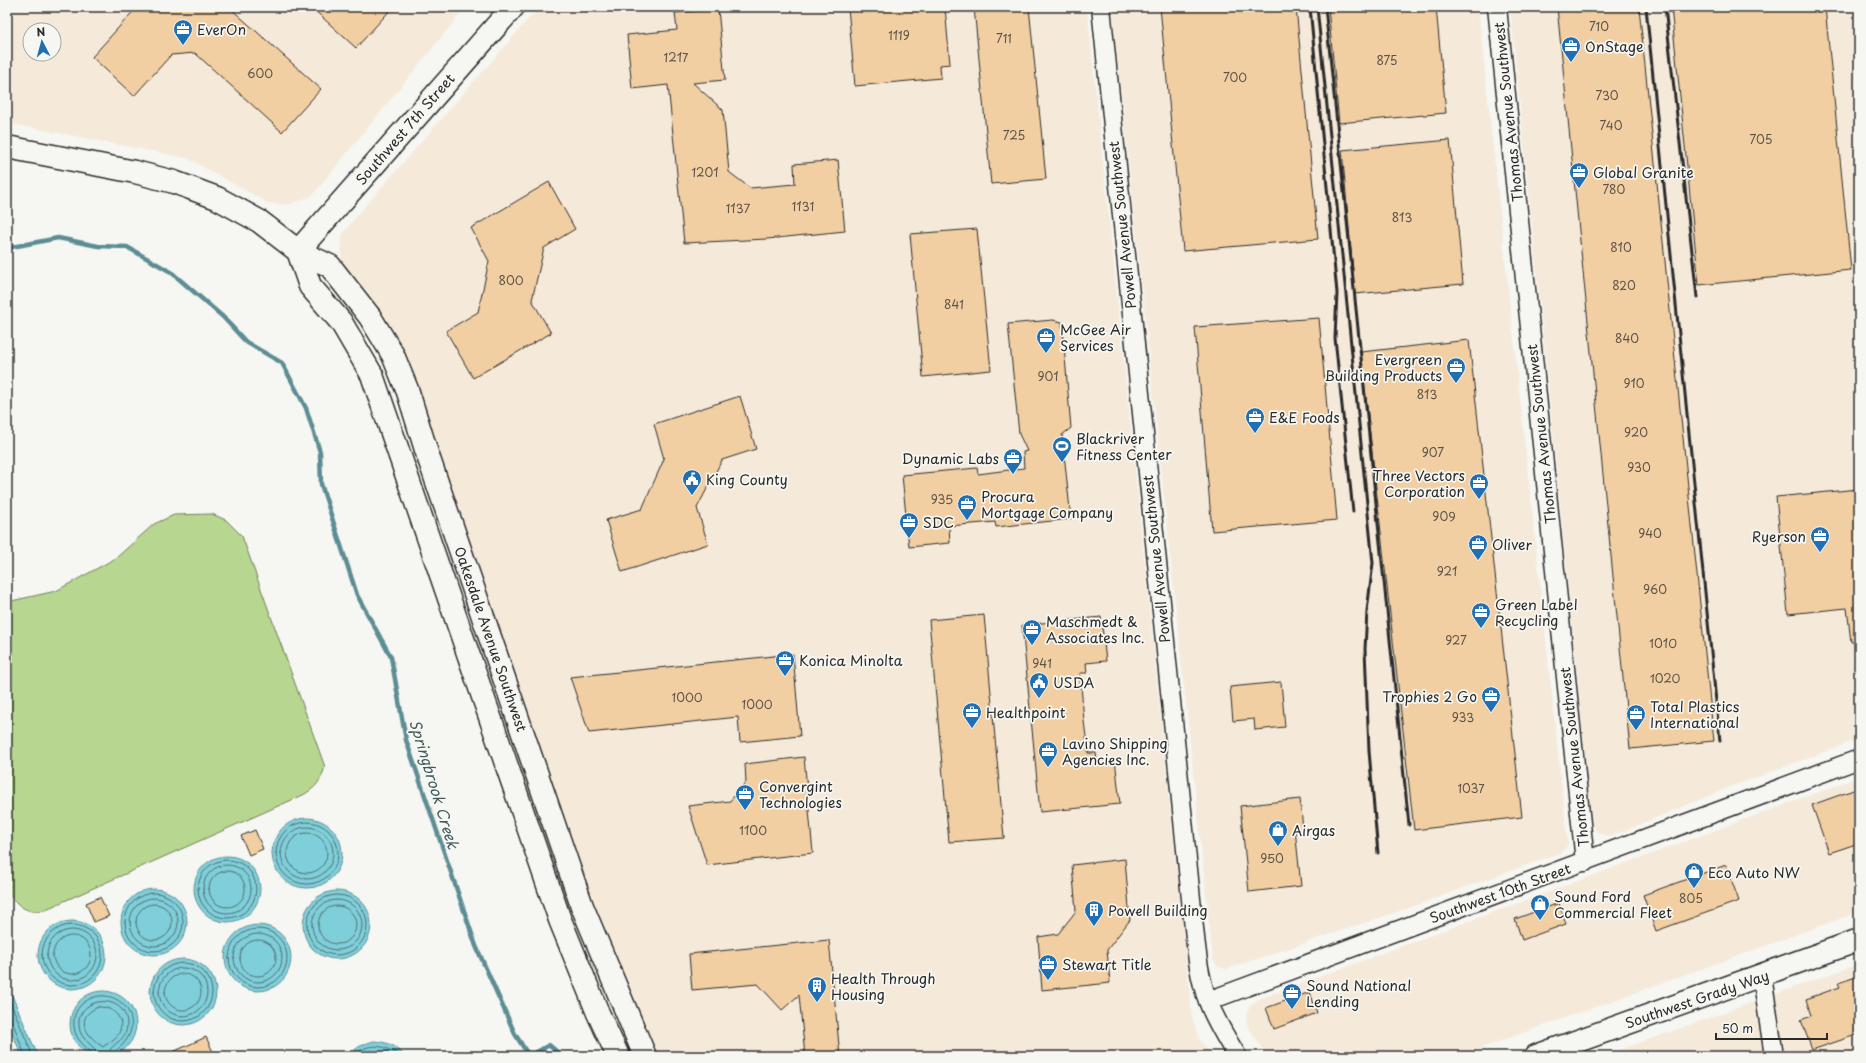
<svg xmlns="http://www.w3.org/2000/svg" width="1866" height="1063" font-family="'Playpen Sans',sans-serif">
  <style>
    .built { fill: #f5eada; fill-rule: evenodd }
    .green { fill: #b7d68f; stroke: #71805d }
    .water { fill: #7fcfda; stroke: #5d8d94 }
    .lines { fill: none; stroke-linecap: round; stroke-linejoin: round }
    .shore { stroke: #4d6d71; stroke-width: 1 }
    .stream { stroke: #5d8d94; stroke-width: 4.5 }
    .building { fill: #f2cfa3; stroke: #2b2b2b }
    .street-casing { stroke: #2b2b2b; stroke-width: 21 }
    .secondary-casing { stroke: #2b2b2b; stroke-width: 25 }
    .street { stroke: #f6f6f2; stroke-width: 18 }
    .secondary { stroke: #f6f6f2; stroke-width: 22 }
    .rail { stroke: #2b2b2b; stroke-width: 3 }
    .labels { text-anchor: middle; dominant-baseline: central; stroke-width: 3.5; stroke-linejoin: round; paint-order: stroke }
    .number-label { font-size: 12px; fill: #5d5449 }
    .poi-label { font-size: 14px; fill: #2b2b2b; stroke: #f6f6f2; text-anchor: start }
    .street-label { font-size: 14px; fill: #2b2b2b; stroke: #f6f6f2 }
    .water-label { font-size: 15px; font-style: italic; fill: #445c60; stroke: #f6f6f2 }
  </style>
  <rect width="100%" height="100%" fill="#f6f6f2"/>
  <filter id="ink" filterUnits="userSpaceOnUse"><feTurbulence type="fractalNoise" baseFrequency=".025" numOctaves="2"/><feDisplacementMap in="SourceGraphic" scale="8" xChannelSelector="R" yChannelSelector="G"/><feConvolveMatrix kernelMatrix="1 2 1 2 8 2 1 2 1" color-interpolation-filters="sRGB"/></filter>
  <g filter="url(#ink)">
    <path class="built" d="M7,7H466L312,196L288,205L268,203L187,158L7,123ZM30,30H54V54H30Z
      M546,7H1087L1192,1017L1199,1039L1212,1056H657L619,988L410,377L341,260L342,235L354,219L532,15Z
      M1112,7H1478L1568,845L1562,852L1406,909L1227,969L1218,967L1213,960Z
      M1510,7H1859V739L1735,785L1609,837L1597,832L1592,824Z
      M1859,777V912L1459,1056H1267L1247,1025L1246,1016L1249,1007L1259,999Z
      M1859,964V1056H1603Z"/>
    <path class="green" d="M212,514L226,520L242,536L325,767C320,782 317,787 303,795L44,910C25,914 20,906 7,893V602L56,591L116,558L154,524L174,515Z"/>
    <path class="water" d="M272 853a35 35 0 1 1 70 0a35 35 0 1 1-70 0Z
      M194 889a33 33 0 1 1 66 0a33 33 0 1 1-66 0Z
      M121 922a33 33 0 1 1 66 0a33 33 0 1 1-66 0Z
      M303 925a34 34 0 1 1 68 0a34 34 0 1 1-68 0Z
      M38 955a34 34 0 1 1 68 0a34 34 0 1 1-68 0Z
      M225 958a33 33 0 1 1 66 0a33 33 0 1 1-66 0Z
      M150 992a33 33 0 1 1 66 0a33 33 0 1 1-66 0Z
      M7,984L38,1056H22L7,1021Z
      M70 1024a33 33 0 1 1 66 0a33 33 0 1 1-66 0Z
      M374,1041C386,1042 397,1045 404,1056H349C356,1047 363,1044 374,1041Z"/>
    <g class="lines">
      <path class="shore" d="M276 853a31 31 0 1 1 62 0a31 31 0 1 1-62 0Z
        M281 853a26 26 0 1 1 52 0a26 26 0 1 1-52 0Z
        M287 853a20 20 0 1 1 40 0a20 20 0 1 1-40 0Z
        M198 889a29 29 0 1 1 58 0a29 29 0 1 1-58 0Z
        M203 889a24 24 0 1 1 48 0a24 24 0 1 1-48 0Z
        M209 889a18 18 0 1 1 36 0a18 18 0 1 1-36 0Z
        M125 922a29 29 0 1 1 58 0a29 29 0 1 1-58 0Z
        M307 925a30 30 0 1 1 60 0a30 30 0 1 1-60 0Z
        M130 922a24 24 0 1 1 48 0a24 24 0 1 1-48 0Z
        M312 925a25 25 0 1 1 50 0a25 25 0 1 1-50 0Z
        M136 922a18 18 0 1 1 36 0a18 18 0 1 1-36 0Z
        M318 925a19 19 0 1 1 38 0a19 19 0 1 1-38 0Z
        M42 955a30 30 0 1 1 60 0a30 30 0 1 1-60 0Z
        M229 958a29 29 0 1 1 58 0a29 29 0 1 1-58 0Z
        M47 955a25 25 0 1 1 50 0a25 25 0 1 1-50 0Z
        M234 958a24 24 0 1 1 48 0a24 24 0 1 1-48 0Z
        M53 955a19 19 0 1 1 38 0a19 19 0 1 1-38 0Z
        M240 958a18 18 0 1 1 36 0a18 18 0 1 1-36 0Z
        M154 992a29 29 0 1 1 58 0a29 29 0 1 1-58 0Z
        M159 992a24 24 0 1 1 48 0a24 24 0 1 1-48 0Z
        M165 992a18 18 0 1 1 36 0a18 18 0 1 1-36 0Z
        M7,994L33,1056
        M98,1007C112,1006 126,1018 119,1033C116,1039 108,1043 103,1047C88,1037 72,1018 98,1007Z
        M7,1021L13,1023L25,1056
        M92,1056C92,1048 75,1044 74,1026C73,1018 76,1009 82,1004C113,977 156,1023 114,1052L113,1056
        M97,1056C97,1044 80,1042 79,1026C76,996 125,992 127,1023C128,1043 109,1042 108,1056
        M354,1056C367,1041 386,1045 400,1056"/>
      <path class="stream" d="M7,248L58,238L98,246L127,247L171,272L223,317L246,342L282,363L306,408L320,452L321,484L357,595L391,657L406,740L476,946L515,1034L529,1056
        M530,1056L549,1045L562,1056"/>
    </g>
    <path class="building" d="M137,7H229L321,89L282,132L195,53L171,55L134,96L92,57Z
      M311,7H393L356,48Z
      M848,7H945L950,64L940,65L941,78L855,86Z
      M974,7H1029L1046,179L991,184Z
      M1160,7H1296L1318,239L1183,251Z
      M1328,7H1436L1446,113L1339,123Z
      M1557,7H1639L1714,741L1630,749Z
      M1671,7H1825L1851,270L1699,285Z
      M718,9L725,80L693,83L723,110L729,172L750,188L795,184L794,164L838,160L845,231L767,239L684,243L668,85L632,89L627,35L677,30L675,13Z
      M1450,140L1463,284L1355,294L1342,150Z
      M549,182L575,229L544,248L532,300L551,333L473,378L446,331L478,312L489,261L471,228Z
      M977,229L991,370L923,377L910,234Z
      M1319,318L1337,520L1212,531L1195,327Z
      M1053,320L1062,322L1071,428L1062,435L1071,519L996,527L995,522L949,526L950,543L909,547L902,475L977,468L978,474L1024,468L1023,452L1027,451L1019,434L1008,324Z
      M1469,340L1522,817L1414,830L1361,352Z
      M740,396L756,449L722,460L697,508L708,544L622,572L606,520L642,509L664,459L654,424Z
      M1859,489V642H1851L1847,608L1788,614L1776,497Z
      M984,615L1004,838L949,842L929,620Z
      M1101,617L1106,661L1086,663L1087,673H1080L1084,721L1088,753H1096L1097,761L1115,759L1120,804L1040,812L1022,625Z
      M793,654L800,736L740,742L738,717L589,733L570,677Z
      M1281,682L1285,727L1255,730L1254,719L1233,721L1230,687Z
      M804,757L813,853L707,865L688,806L730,801L746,782L745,764Z
      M1859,788V843L1829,853L1812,805Z
      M1300,799L1303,829H1295L1301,886L1249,892L1240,806Z
      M255,830L263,849L249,855L241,836Z
      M1125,859L1130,920L1107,950L1110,983L1042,990L1038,937L1058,934L1076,911L1072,865Z
      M1726,865L1739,901L1656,931L1643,895Z
      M100,897L109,916L94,922L86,903Z
      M1559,903L1566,924L1522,940L1515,919Z
      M829,940L840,1056H805L799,995L782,1010L758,984L692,990L689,954Z
      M1859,976V1034L1812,1050L1801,1020L1811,1016L1806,999L1840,987L1838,983Z
      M1310,992L1317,1013L1274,1029L1266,1008Z
      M206,1037L215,1056H164Z"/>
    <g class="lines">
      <g class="street-casing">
        <path id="street" d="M1101,7L1193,919C1196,946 1198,975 1208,1001C1215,1020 1226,1038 1237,1056
          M1497,7L1585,862
          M1762,976L1774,1056
          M1208,1001L1859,759"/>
      </g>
      <g class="secondary-casing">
        <path id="secondary" d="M7,147L135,172L174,182L217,198L259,221L298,251L330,266L370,317L393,355L408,392L427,453L582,906L645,1056
          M298,251L310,286L341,322L372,375L560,920L598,1013L618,1056
          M298,251L513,7
          M1536,1056L1859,940"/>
      </g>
      <use href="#street" class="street"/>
      <use href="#secondary" class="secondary"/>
      <path class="rail" d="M1310,7L1337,293L1335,338L1353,512
        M1317,7L1373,563L1367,611L1365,649L1369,751L1378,853
        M1325,7L1409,825
        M1646,7L1720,741
        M1665,7L1697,297"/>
    </g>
  </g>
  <defs>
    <g id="office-pin" transform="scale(1)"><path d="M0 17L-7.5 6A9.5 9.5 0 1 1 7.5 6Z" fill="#1f6fb2" stroke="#f6f6f2"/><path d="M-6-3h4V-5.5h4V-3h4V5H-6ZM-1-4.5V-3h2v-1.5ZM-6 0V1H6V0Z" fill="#fff"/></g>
    <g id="stadium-pin" transform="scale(1)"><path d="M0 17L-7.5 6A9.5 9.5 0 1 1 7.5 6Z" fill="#1f6fb2" stroke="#f6f6f2"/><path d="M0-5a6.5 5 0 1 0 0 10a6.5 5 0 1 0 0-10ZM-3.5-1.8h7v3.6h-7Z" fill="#fff"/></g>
    <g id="civic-pin" transform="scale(1)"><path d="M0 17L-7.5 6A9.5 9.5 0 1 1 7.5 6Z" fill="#1f6fb2" stroke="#f6f6f2"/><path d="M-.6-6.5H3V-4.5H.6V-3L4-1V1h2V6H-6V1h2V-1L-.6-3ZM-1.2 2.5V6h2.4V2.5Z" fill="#fff"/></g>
    <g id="shop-pin" transform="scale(1)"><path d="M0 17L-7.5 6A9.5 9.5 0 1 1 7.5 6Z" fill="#1f6fb2" stroke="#f6f6f2"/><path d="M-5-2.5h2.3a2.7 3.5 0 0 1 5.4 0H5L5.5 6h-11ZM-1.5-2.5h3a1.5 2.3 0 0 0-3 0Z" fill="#fff"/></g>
    <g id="building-pin" transform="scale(1)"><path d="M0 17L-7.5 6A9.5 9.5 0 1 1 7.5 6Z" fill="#1f6fb2" stroke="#f6f6f2"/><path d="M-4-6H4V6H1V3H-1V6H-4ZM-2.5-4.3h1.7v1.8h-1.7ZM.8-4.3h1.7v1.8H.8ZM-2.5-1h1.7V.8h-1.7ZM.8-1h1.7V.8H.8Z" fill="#fff"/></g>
  </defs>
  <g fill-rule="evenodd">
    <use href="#office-pin" x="183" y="29"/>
    <use href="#office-pin" x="1571" y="46"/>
    <use href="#office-pin" x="1579" y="172"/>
    <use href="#office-pin" x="1046" y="337"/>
    <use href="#office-pin" x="1456" y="367"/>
    <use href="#office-pin" x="1255" y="417"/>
    <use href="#stadium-pin" x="1062" y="446"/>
    <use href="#office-pin" x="1013" y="458"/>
    <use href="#civic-pin" x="692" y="479"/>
    <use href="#office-pin" x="1479" y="483"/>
    <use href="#office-pin" x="967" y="504"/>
    <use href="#office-pin" x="909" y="522"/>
    <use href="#office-pin" x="1820" y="536"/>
    <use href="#office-pin" x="1478" y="544"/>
    <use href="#office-pin" x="1481" y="612"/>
    <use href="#office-pin" x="1032" y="629"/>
    <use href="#office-pin" x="785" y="660"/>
    <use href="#civic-pin" x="1039" y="682"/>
    <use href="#office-pin" x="1491" y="696"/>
    <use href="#office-pin" x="972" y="712"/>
    <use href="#office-pin" x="1636" y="714"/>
    <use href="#office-pin" x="1048" y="751"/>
    <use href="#office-pin" x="745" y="794"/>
    <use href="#shop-pin" x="1278" y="830"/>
    <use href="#shop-pin" x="1694" y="872"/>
    <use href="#shop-pin" x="1540" y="904"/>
    <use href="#building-pin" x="1094" y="910"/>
    <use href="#office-pin" x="1048" y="964"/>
    <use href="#building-pin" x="817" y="986"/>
    <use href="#office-pin" x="1292" y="993"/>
  </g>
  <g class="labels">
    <g class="number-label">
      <text x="1599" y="26">710</text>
      <text x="899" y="35">1119</text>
      <text x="1004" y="38">711</text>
      <text x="676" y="57">1217</text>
      <text x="1387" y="60">875</text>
      <text x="260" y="73">600</text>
      <text x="1235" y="77">700</text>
      <text x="1607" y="95">730</text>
      <text x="1611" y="125">740</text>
      <text x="1014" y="135">725</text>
      <text x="1761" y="139">705</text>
      <text x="705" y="172">1201</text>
      <text x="1614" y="189">780</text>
      <text x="803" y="206">1131</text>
      <text x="738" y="208">1137</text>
      <text x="1402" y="217">813</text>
      <text x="1621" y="247">810</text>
      <text x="511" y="280">800</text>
      <text x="1624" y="285">820</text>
      <text x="954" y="304">841</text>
      <text x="1627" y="338">840</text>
      <text x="1048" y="376">901</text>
      <text x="1634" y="383">910</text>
      <text x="1427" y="394">813</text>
      <text x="1636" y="432">920</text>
      <text x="1433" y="452">907</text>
      <text x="1639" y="467">930</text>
      <text x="942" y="499">935</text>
      <text x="1444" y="516">909</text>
      <text x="1650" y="533">940</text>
      <text x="1447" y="571">921</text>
      <text x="1655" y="589">960</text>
      <text x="1456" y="640">927</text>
      <text x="1663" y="643">1010</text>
      <text x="1042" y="663">941</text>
      <text x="1665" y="678">1020</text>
      <text x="687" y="697">1000</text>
      <text x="757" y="704">1000</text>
      <text x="1463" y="717">933</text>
      <text x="1471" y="788">1037</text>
      <text x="753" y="830">1100</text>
      <text x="1272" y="858">950</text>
      <text x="1691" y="898">805</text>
    </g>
    <g class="poi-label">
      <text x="197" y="29">EverOn</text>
      <text x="1585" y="46">OnStage</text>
      <text x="1593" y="172">Global Granite</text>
      <text x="1060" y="329">McGee Air<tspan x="1060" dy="16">Services</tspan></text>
      <text x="1442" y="359" text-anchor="end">Evergreen<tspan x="1442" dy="16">Building Products</tspan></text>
      <text x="1269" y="417">E&amp;E Foods</text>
      <text x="1076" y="438">Blackriver<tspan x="1076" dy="16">Fitness Center</tspan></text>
      <text x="999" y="458" text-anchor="end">Dynamic Labs</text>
      <text x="1465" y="475" text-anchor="end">Three Vectors<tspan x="1465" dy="16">Corporation</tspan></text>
      <text x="706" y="479">King County</text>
      <text x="981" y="496">Procura<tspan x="981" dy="16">Mortgage Company</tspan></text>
      <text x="923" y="522">SDC</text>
      <text x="1806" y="536" text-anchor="end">Ryerson</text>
      <text x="1492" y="544">Oliver</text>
      <text x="1495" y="604">Green Label<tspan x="1495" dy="16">Recycling</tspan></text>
      <text x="1046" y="621">Maschmedt &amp;<tspan x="1046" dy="16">Associates Inc.</tspan></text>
      <text x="799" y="660">Konica Minolta</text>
      <text x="1053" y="682">USDA</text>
      <text x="1477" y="696" text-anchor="end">Trophies 2 Go</text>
      <text x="1650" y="706">Total Plastics<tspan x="1650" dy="16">International</tspan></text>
      <text x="986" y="712">Healthpoint</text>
      <text x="1062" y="743">Lavino Shipping<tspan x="1062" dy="16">Agencies Inc.</tspan></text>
      <text x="759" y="786">Convergint<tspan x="759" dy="16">Technologies</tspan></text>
      <text x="1292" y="830">Airgas</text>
      <text x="1708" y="872">Eco Auto NW</text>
      <text x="1554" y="896">Sound Ford<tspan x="1554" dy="16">Commercial Fleet</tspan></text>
      <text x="1108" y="910">Powell Building</text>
      <text x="1062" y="964">Stewart Title</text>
      <text x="831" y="978">Health Through<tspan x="831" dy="16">Housing</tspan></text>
      <text x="1306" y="985">Sound National<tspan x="1306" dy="16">Lending</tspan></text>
    </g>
    <g class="street-label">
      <text transform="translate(1508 112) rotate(-96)">Thomas Avenue Southwest</text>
      <text transform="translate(405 129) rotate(-49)">Southwest 7th Street</text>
      <text transform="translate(1122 225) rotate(-96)">Powell Avenue Southwest</text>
      <text transform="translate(1541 434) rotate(-96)">Thomas Avenue Southwest</text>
      <text transform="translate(1156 559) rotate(-96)">Powell Avenue Southwest</text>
      <text transform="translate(491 639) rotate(71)">Oakesdale Avenue Southwest</text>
      <text transform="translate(1574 757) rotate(-96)">Thomas Avenue Southwest</text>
      <text transform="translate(1500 893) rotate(-20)">Southwest 10th Street</text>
      <text transform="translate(1697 999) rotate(-19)">Southwest Grady Way</text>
    </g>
    <g class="water-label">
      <text transform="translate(435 784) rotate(73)">Springbrook Creek</text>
    </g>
  </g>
  <rect width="1866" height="1063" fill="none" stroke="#f6f6f2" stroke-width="24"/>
  <rect x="12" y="12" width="1842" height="1039" fill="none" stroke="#2b2b2b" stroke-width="1.5" filter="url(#ink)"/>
  <g transform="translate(42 42) rotate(354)"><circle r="19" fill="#f6f6f2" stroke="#a5a5a2"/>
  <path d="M0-3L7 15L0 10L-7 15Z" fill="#1f6fb2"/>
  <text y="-6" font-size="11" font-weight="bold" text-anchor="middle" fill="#2b2b2b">N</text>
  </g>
  <path d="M1716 1033v6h111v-6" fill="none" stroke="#2b2b2b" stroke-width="2"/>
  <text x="1722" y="1033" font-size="12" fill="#2b2b2b" stroke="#f6f6f2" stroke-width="3" paint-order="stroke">50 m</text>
</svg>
